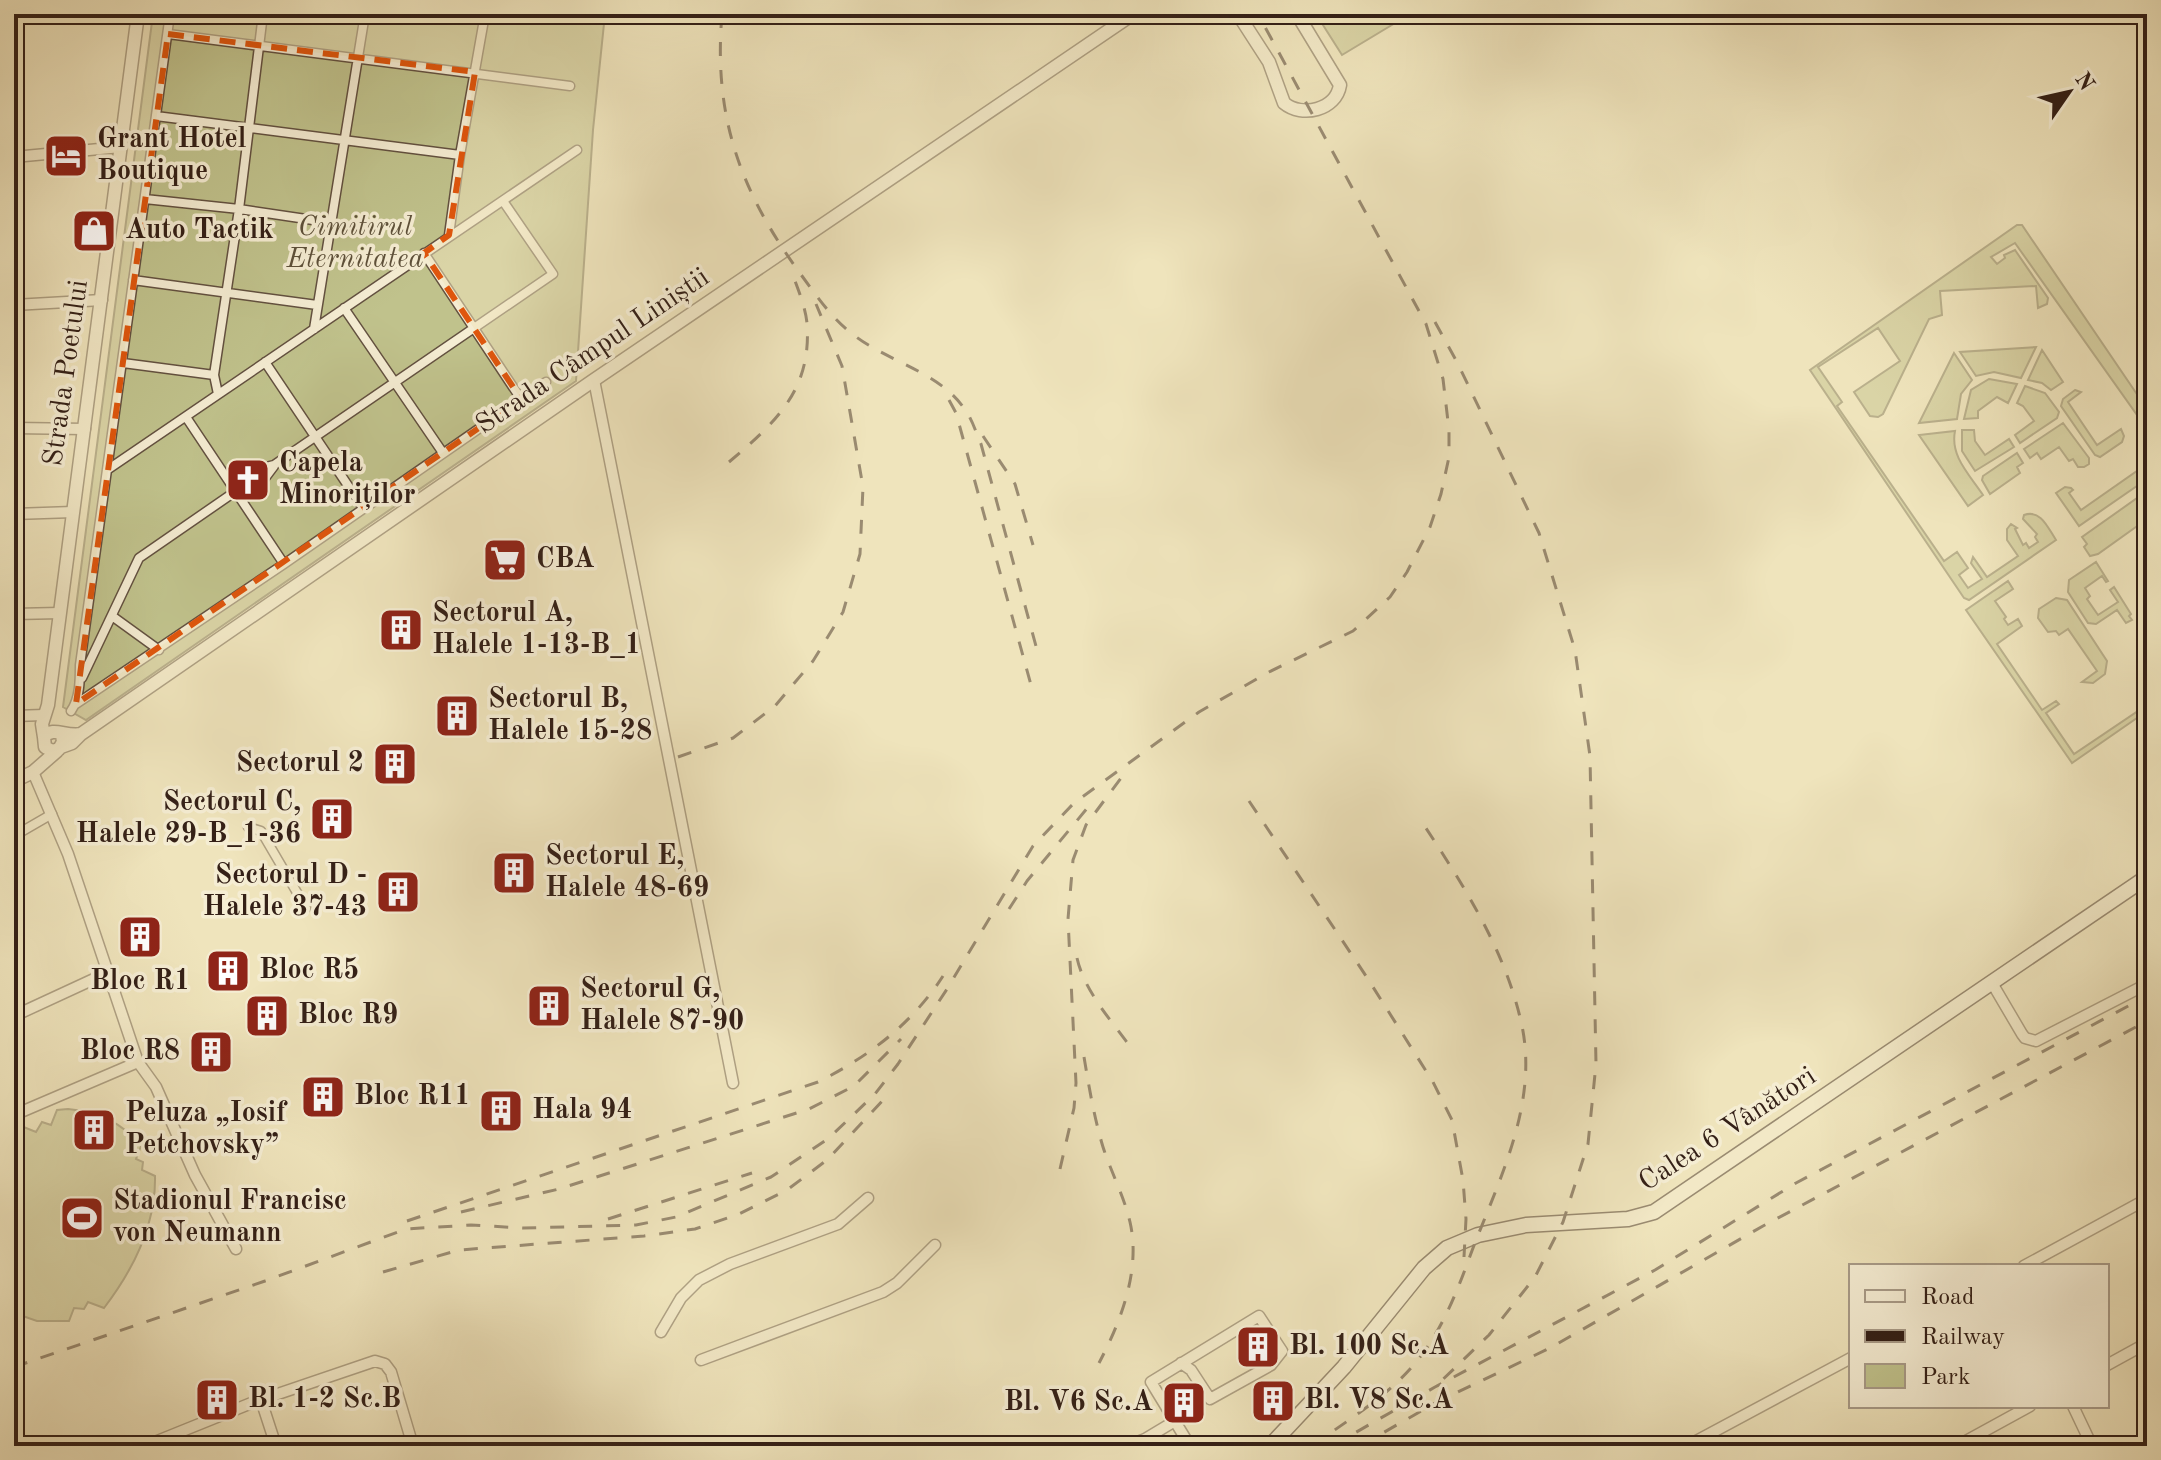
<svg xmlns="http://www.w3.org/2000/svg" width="2161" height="1460" font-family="'Old Standard TT',serif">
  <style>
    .green { fill: #c0c28c; stroke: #7a7152; stroke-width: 2 }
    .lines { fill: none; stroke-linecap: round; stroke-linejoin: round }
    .pedestrian-casing { stroke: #635140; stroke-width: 11 }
    .minor-casing { stroke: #635140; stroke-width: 13 }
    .tertiary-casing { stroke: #635140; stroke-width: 15 }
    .secondary-casing { stroke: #342017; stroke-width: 17 }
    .pedestrian { stroke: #f5edd3; stroke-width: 8 }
    .minor { stroke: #f5edd3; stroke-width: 10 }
    .tertiary { stroke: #f5edd3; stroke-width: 12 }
    .secondary { stroke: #f5edd3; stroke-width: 14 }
    .rail { stroke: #342017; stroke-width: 3; stroke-dasharray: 14 14; stroke-linecap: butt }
    .marked { fill: none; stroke: #df560d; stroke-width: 6; stroke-dasharray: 16 10; stroke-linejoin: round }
    .labels { text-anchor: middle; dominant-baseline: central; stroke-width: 7; stroke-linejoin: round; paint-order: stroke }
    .poi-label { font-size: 28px; font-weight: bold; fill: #342017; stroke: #f5edd3; text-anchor: start }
    .park-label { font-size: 28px; font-style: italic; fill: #5e513a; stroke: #f5edd3 }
    .street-label { font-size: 28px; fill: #342017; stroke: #f5edd3 }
  </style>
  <rect width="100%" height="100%" fill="#efe4bc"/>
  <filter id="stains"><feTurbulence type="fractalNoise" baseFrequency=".0025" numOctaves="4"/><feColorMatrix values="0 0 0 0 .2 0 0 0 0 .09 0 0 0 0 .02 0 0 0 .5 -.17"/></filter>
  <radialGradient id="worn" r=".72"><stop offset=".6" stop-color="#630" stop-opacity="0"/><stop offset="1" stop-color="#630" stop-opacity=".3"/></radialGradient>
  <path class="green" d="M153,14H605L593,130L576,381L86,720L63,707Z
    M1316,14H1410L1342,55Z
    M2017,225H2022L2147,409V429L2015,243L1991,257L1997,264L2005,258L2004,255L2015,250L2048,298L2047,304L2038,308L2036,286L1940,291L1942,315L1929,319L1883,414L1878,417L1870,416L1854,392L1900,361L1878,328L1818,367L1842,402L1837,406L1944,561L1957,552L1968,568L1959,575L1968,588L1982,579L1971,563L1973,557L1987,577L2018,556L2007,540V529L2011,524L2017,528L2015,529L2023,545L2026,543L2029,548L2038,542L2035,537L2037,534L2023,519L2024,515C2041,509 2048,528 2056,540L1969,600L1964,598L1810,370Z
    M2036,347L2021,378L1994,372L1976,376L1960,352Z
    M2042,350L2063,382L2051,390L2042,383L2028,380Z
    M1954,353L1972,380L1961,394L1957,419L1919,423Z
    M1989,379L2017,384L2008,403L1997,397L1978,411V418L1964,419L1971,390Z
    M2025,386L2045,393L2059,412L2057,418L2020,443L2015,435L2034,421L2023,406L2017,403Z
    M2075,390L2081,392L2068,402L2097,445L2121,429L2124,436L2122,442L2100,457L2095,455L2061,406L2063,399Z
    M2063,423L2089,458V464L2084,467H2078L2073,459L2069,461L2059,447L2041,459L2037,453L2030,458L2024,449Z
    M1962,430H1974L1975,441L1985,455L2009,439L2014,447L1975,471L1962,451Z
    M1955,431C1950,456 1969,474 1983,495L1968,506L1919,435Z
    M2017,453L2023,463L2017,467L2020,473L1990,494L1982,480L1983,476Z
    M2147,464V479L2079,526L2056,493L2065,487L2071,488L2073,490L2069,493L2081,510Z
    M2147,491V519L2098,554L2090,556L2084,547L2087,544L2082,537Z
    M2096,562L2108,581L2106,582L2102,576L2085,588L2090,596L2087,599L2098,615L2118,602L2110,590L2114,587L2131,614L2129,616L2132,620L2126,623L2117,610L2096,624L2088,623L2068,592L2069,580Z
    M2008,581L2013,589L1995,601L2006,617L2004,619L2008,625L2018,619L2022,626L1997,644L2042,710L2056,701L2059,704L2046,713L2074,754L2147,705V711L2072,763L1966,610Z
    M2056,598L2067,600L2107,661L2105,674L2093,683L2082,682L2097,671L2068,629L2059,635L2056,631L2048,632L2038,618L2039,609Z
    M68,1109C98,1112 122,1122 141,1146L136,1159L143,1162L142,1170L155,1176C156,1224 133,1270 104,1308L88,1302L84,1309L74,1308L69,1321H37L14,1313V1133L21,1126L36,1132L42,1122L51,1125L57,1110Z"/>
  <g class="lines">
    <g class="pedestrian-casing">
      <path id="pedestrian" d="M168,34L570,86
        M156,116L460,155
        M145,199L239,209L333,223
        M449,235L460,155L485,14
        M424,253L521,399
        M133,280L317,305
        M344,308L443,453
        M314,329L365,14
        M265,362L363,508
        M123,363L214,375
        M218,394L214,375L239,209L263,14
        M186,417L284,564
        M107,470L577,150
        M232,486L254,470L274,465L553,274L503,201
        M239,497L262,482L274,466
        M112,616L159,650
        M82,678L139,558L236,491
        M76,704L284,564L546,382
        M71,711C80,698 80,680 80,665L170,14
        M248,827L261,831L306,908
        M14,836L52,814"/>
    </g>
    <g class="minor-casing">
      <path id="minor" d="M14,157L121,147
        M14,305L102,300
        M594,380L733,1083
        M14,428L85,429
        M14,514L73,512
        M14,614L60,613
        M14,716L44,715
        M33,772L68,854L138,1062L156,1087L195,1175L236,1249
        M1992,983L2022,1034L2025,1038L2036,1041L2147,984
        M14,1016L107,973
        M14,1115L138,1062
        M2024,1266L2147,1199
        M661,1332L681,1298L699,1280L730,1264L838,1224L868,1198
        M701,1360L883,1292L897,1283L935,1245
        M1181,1363L1191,1370L1210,1399L1271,1365L1282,1351L1259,1316L1151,1382L1190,1446
        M2107,1365L2147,1343
        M261,1400L276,1446
        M2073,1406L2092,1446
        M145,1446L254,1402L375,1361L385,1364L391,1372L413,1446
        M1127,1446L1145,1439L1175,1421
        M1687,1446L1851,1358
        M1957,1446L2030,1406"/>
    </g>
    <g class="tertiary-casing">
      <path id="tertiary" d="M1238,14L1269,62L1284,103C1302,118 1336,110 1340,85L1297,14
        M62,735L63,742L59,749L52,751L45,747L44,737C53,726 65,737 81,734
        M44,737L42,724L48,705L138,14
        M61,747L72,743L81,734L594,380L1133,14
        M14,781L33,772L57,751"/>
    </g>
    <g class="secondary-casing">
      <path id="secondary" d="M1270,1446L1344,1367L1424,1268L1447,1248L1478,1235L1526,1225L1628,1219L1654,1212L2147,877"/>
    </g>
    <use href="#pedestrian" class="pedestrian"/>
    <use href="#minor" class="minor"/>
    <use href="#tertiary" class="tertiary"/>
    <use href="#secondary" class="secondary"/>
    <path class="rail" d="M722,14C713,118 741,193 802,276C818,298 833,320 855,336C892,364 945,373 969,416C974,425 977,435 981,444L1036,646
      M1435,322L1458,364L1539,533L1575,650L1590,756L1596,1064L1588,1144L1563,1222L1535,1277L1489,1335L1435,1387
      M949,400L956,413L1031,685
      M983,436L1015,484L1033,545
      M729,462C776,422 812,390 807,323C805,305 797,287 791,270
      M678,757L733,738L775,706L813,661L843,612L860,554L863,487L842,366L816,304
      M1249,801L1366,976L1433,1082L1452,1120L1463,1180L1466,1219L1464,1257
      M1009,909L1027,881L1089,806
      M1077,958C1084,990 1110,1019 1129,1045
      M1084,1057C1089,1087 1094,1117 1103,1147C1111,1172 1124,1196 1130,1222C1141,1270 1121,1321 1099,1363
      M1060,1169L1074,1108L1076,1083L1068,919L1073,860L1086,825L1124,774
      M461,1212L559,1189L809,1109L854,1086L901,1039
      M608,1219L752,1173
      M407,1221L818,1082C868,1057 912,1024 943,976
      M383,1272L459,1250L644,1236L695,1229L739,1214L787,1190L827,1160L887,1096
      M14,1367L265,1281L406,1229L471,1225L523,1228L636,1225L676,1217L771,1177L829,1138L875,1094L898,1064L947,989L1033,846L1074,803L1199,712L1269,672L1353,631L1390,597L1407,572L1430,527L1441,494L1449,457V430L1443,379L1426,324L1258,14
      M1312,1446C1349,1419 1392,1394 1420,1357C1445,1325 1459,1286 1473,1248C1500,1178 1538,1103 1522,1026C1506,950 1462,883 1420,819
      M1332,1446L1435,1387L1655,1270L1796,1183L2147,996
      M1360,1446L1437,1402L1550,1348L1763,1226L2147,1021"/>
  </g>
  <path d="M0 0H2161V1460H0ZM168,34L475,72L449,235L424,253L521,399L76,704Z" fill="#efe4bc" fill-opacity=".55" fill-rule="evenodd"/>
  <path class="marked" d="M168,34L475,72L449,235L424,253L521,399L76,704Z"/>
  <defs>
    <g id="hotel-square" transform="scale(2.3)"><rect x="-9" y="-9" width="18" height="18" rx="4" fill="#8f2418" stroke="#f5edd3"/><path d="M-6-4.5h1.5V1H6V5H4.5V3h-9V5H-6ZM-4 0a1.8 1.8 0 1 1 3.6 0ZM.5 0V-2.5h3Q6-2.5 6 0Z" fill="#fff"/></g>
    <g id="shop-square" transform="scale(2.3)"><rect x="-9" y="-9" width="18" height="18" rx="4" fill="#8f2418" stroke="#f5edd3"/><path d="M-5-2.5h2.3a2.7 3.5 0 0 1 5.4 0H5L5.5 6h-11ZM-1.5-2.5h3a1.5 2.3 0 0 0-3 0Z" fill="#fff"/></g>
    <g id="church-square" transform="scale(2.3)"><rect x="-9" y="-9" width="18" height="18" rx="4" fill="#8f2418" stroke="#f5edd3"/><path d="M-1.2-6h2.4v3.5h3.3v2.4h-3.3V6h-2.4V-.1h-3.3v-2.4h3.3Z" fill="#fff"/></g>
    <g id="supermarket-square" transform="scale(2.3)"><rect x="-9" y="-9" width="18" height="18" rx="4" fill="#8f2418" stroke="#f5edd3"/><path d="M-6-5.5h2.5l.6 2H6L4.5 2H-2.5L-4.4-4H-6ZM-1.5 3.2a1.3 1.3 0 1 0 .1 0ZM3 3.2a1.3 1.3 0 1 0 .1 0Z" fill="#fff"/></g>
    <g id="building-square" transform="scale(2.3)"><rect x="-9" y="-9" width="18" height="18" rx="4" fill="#8f2418" stroke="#f5edd3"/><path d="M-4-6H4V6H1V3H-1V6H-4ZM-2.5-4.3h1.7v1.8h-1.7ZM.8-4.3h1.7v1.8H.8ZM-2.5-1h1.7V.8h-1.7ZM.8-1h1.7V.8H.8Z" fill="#fff"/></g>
    <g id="stadium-square" transform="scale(2.3)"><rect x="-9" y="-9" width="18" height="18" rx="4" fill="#8f2418" stroke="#f5edd3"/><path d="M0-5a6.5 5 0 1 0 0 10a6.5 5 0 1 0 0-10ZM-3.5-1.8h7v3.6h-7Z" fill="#fff"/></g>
  </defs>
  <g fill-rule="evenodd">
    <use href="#hotel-square" x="66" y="156"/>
    <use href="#shop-square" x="94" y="231"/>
    <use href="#church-square" x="248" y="480"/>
    <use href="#supermarket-square" x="505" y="560"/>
    <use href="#building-square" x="401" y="630"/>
    <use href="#building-square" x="457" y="716"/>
    <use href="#building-square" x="395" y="764"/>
    <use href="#building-square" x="332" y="819"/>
    <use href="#building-square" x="514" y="873"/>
    <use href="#building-square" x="398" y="892"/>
    <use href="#building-square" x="140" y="937"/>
    <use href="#building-square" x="228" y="971"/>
    <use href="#building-square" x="549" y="1006"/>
    <use href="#building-square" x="267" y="1016"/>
    <use href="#building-square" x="211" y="1052"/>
    <use href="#building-square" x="323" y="1097"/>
    <use href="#building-square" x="501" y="1111"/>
    <use href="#building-square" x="94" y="1130"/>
    <use href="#stadium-square" x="82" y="1218"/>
    <use href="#building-square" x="1258" y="1347"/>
    <use href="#building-square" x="217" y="1400"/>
    <use href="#building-square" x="1273" y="1401"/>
    <use href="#building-square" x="1184" y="1403"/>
  </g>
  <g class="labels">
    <g class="poi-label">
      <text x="97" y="140">Grant Hotel<tspan x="97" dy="32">Boutique</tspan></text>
      <text x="125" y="231">Auto Tactik</text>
      <text x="279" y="464">Capela<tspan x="279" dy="32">Minoriților</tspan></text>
      <text x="536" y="560">CBA</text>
      <text x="432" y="614">Sectorul A,<tspan x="432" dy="32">Halele 1-13-B_1</tspan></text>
      <text x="488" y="700">Sectorul B,<tspan x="488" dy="32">Halele 15-28</tspan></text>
      <text x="364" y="764" text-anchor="end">Sectorul 2</text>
      <text x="301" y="803" text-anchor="end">Sectorul C,<tspan x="301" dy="32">Halele 29-B_1-36</tspan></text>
      <text x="545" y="857">Sectorul E,<tspan x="545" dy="32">Halele 48-69</tspan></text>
      <text x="367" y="876" text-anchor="end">Sectorul D -<tspan x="367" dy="32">Halele 37-43</tspan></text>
      <text x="259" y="971">Bloc R5</text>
      <text x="140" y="982" text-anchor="middle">Bloc R1</text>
      <text x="580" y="990">Sectorul G,<tspan x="580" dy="32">Halele 87-90</tspan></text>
      <text x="298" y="1016">Bloc R9</text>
      <text x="180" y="1052" text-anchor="end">Bloc R8</text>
      <text x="354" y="1097">Bloc R11</text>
      <text x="532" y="1111">Hala 94</text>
      <text x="125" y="1114">Peluza „Iosif<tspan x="125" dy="32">Petchovsky”</tspan></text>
      <text x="113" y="1202">Stadionul Francisc<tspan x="113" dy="32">von Neumann</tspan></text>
      <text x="1289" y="1347">Bl. 100 Sc.A</text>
      <text x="248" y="1400">Bl. 1-2 Sc.B</text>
      <text x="1304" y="1401">Bl. V8 Sc.A</text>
      <text x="1153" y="1403" text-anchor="end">Bl. V6 Sc.A</text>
    </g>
    <g class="park-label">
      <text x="355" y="228">Cimitirul<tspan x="355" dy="32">Eternitatea</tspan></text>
    </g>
    <g class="street-label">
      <text transform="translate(593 352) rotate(-34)">Strada Câmpul Liniștii</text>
      <text transform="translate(67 373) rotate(-82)">Strada Poetului</text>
      <text transform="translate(1728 1130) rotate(-33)">Calea 6 Vânători</text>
    </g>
  </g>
  <rect width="2161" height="1460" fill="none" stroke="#efe4bc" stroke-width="48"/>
  <rect x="16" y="16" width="2129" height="1428" fill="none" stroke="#342017" stroke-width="4"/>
  <rect x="24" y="24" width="2113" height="1412" fill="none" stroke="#342017" stroke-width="2"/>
  <rect x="1849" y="1264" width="260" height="144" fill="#f5edd3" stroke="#a89b88" stroke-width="2"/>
  <rect x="1865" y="1290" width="40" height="12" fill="#f5edd3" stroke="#a89b88" stroke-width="2"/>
  <text x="1921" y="1304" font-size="24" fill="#342017">Road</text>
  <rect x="1865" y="1330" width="40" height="12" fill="#342017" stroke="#a89b88" stroke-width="2"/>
  <text x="1921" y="1344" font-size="24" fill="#342017">Railway</text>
  <rect x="1865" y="1364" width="40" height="24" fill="#c0c28c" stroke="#a89b88" stroke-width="2"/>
  <text x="1921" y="1384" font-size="24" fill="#342017">Park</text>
  <g transform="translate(2069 92) rotate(56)" stroke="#f5edd3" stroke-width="6" paint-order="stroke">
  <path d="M0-6L14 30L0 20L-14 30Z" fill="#342017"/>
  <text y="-12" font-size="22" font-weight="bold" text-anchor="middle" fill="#342017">N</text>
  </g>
  <rect width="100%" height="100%" filter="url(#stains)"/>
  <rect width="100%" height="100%" fill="url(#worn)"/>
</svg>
